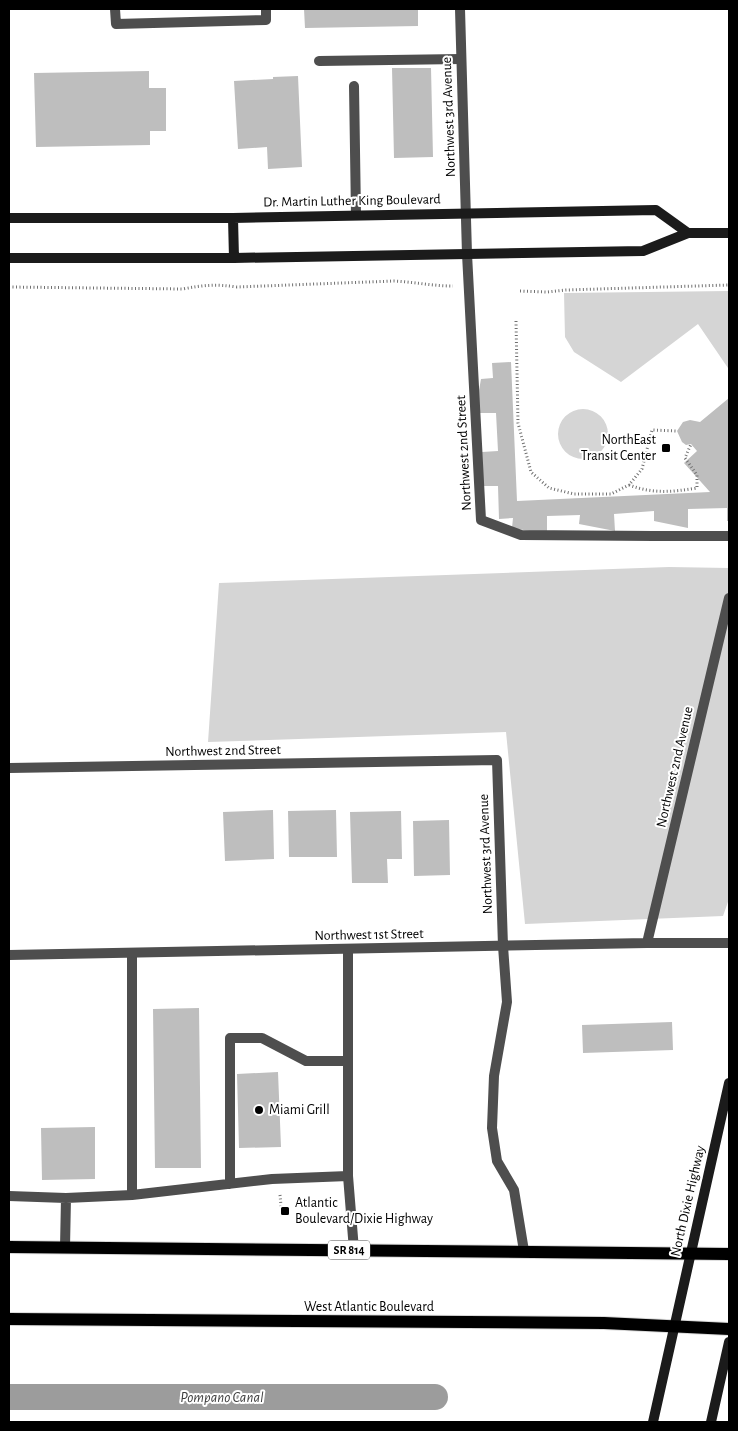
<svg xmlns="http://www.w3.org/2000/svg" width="738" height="1431" font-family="'Alegreya Sans',sans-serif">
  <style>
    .green { fill: #d5d5d5 }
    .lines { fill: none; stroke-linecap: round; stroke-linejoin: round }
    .canal { stroke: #9c9c9c; stroke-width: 26 }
    .building { fill: #bebebe }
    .primary-casing { stroke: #dbdbdb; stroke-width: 14 }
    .path { stroke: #707070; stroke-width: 3; stroke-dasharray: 1 2.5; stroke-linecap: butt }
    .service { stroke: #4e4e4e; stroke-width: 10 }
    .minor { stroke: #4e4e4e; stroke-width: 10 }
    .tertiary { stroke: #4e4e4e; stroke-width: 10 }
    .secondary { stroke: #1b1b1b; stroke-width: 10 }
    .primary { stroke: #000; stroke-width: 12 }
    .poi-dot { fill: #000; stroke: #fff; stroke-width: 2 }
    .labels { text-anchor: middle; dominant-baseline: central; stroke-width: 4; stroke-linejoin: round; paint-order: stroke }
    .shield { fill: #fff; stroke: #4c4c4c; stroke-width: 1 }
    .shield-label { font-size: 12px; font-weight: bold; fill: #000 }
    .street-label { font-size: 14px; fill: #000; stroke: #fff }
    .poi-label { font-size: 14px; fill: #000; stroke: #fff; text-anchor: start }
    .water-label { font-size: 15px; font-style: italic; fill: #3d3d3d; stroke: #fff }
  </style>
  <rect width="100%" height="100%" fill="#fff"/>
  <path class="green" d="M729,291V368H728L698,324L621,382L574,352L565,337L564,293Z
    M558 434a25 25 0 1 1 50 0a25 25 0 1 1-50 0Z
    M669,567L729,568V899L723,916L525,924L506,732L208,742L219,583Z"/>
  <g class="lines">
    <path class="canal" d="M9,1397H435"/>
  </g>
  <path class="building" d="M304,9H418V26L305,28Z
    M392,68H431L433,157L394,158Z
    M149,71V88H166V131H150V145L36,147L34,73Z
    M298,76L302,167L268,169L267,147L238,149L234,81L273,79V77Z
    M511,362L517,501L710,492L684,463L697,451L691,444L686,445L682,442L677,431L683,422L690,420L700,422L729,398V521H727V508L688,509V528L654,521V511L614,514L615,531L579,524L580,515L547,516V534L512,528L513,518L499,519L498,486H483L482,452L498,451L496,413H475L481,379L493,378L492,363Z
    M273,810L274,859L225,861L223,812Z
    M336,810L337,857H289L288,811Z
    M401,811L402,859H387L388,883H352L350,812Z
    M449,820L450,875L414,876L413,821Z
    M199,1008L201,1168H155L153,1009Z
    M672,1022L673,1050L583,1053L582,1025Z
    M278,1072L281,1147L239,1148L237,1074Z
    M95,1127V1179L42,1180L41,1128Z"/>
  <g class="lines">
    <g class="primary-casing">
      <path id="primary" d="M9,1247L729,1254
        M9,1319L604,1323L729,1329"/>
    </g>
    <path class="path" d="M9,287L183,289C203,285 216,284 237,287L394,281C414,282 433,286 453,286
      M520,291L547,292L566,290L729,285
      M516,321L518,423L531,472L549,488L574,494H611L629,485L642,469L652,430L677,431
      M629,485C653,494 672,492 697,488V475L685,458L691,444
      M280,1195L282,1216"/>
    <path class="service" d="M115,9L116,24L266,20V9
      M319,61L461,59
      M354,86L356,215
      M467,254L481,520L521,535L654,536H729
      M503,946L507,1002L494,1076L492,1128L497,1161L514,1190L524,1251
      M348,949V1176L354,1250
      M132,953V1195
      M230,1184V1038H262L306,1061H348
      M9,1196L66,1198L132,1195L272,1179L348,1176
      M65,1247L66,1198"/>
    <path class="minor" d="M9,768L497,760L503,946
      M647,943L729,598
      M9,955L647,943H729"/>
    <path class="tertiary" d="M460,9L467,254"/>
    <path class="secondary" d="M9,218H233L656,210L688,233
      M233,218L234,258
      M9,258H234L643,251L688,233H729
      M653,1422L729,1083
      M711,1422L729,1342"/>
    <use href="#primary" class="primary"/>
  </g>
  <g class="poi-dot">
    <rect x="661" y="443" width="10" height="10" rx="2.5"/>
    <circle cx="259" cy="1110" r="5"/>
    <rect x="280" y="1206" width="10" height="10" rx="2.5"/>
  </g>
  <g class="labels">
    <rect class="shield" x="328" y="1240.5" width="42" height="19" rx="4"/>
    <g class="shield-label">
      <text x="349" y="1250">SR 814</text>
    </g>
    <g class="street-label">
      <text transform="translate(449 117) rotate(-92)">Northwest 3rd Avenue</text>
      <text transform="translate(352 201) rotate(-1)">Dr. Martin Luther King Boulevard</text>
      <text transform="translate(464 453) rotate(-93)">Northwest 2nd Street</text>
      <text transform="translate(223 751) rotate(-1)">Northwest 2nd Street</text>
      <text transform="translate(675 767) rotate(-77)">Northwest 2nd Avenue</text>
      <text transform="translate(486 854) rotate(-92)">Northwest 3rd Avenue</text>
      <text transform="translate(369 935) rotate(-1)">Northwest 1st Street</text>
      <text transform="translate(688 1201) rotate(-77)">North Dixie Highway</text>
      <text x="369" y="1307">West Atlantic Boulevard</text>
    </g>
    <g class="poi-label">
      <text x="656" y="440" text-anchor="end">NorthEast<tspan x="656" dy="16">Transit Center</tspan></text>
      <text x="269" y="1110">Miami Grill</text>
      <text x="295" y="1203">Atlantic<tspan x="295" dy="16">Boulevard/Dixie Highway</tspan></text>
    </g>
    <g class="water-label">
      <text x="222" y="1397">Pompano Canal</text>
    </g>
  </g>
  <rect width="738" height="1431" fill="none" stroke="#000000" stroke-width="20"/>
</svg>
